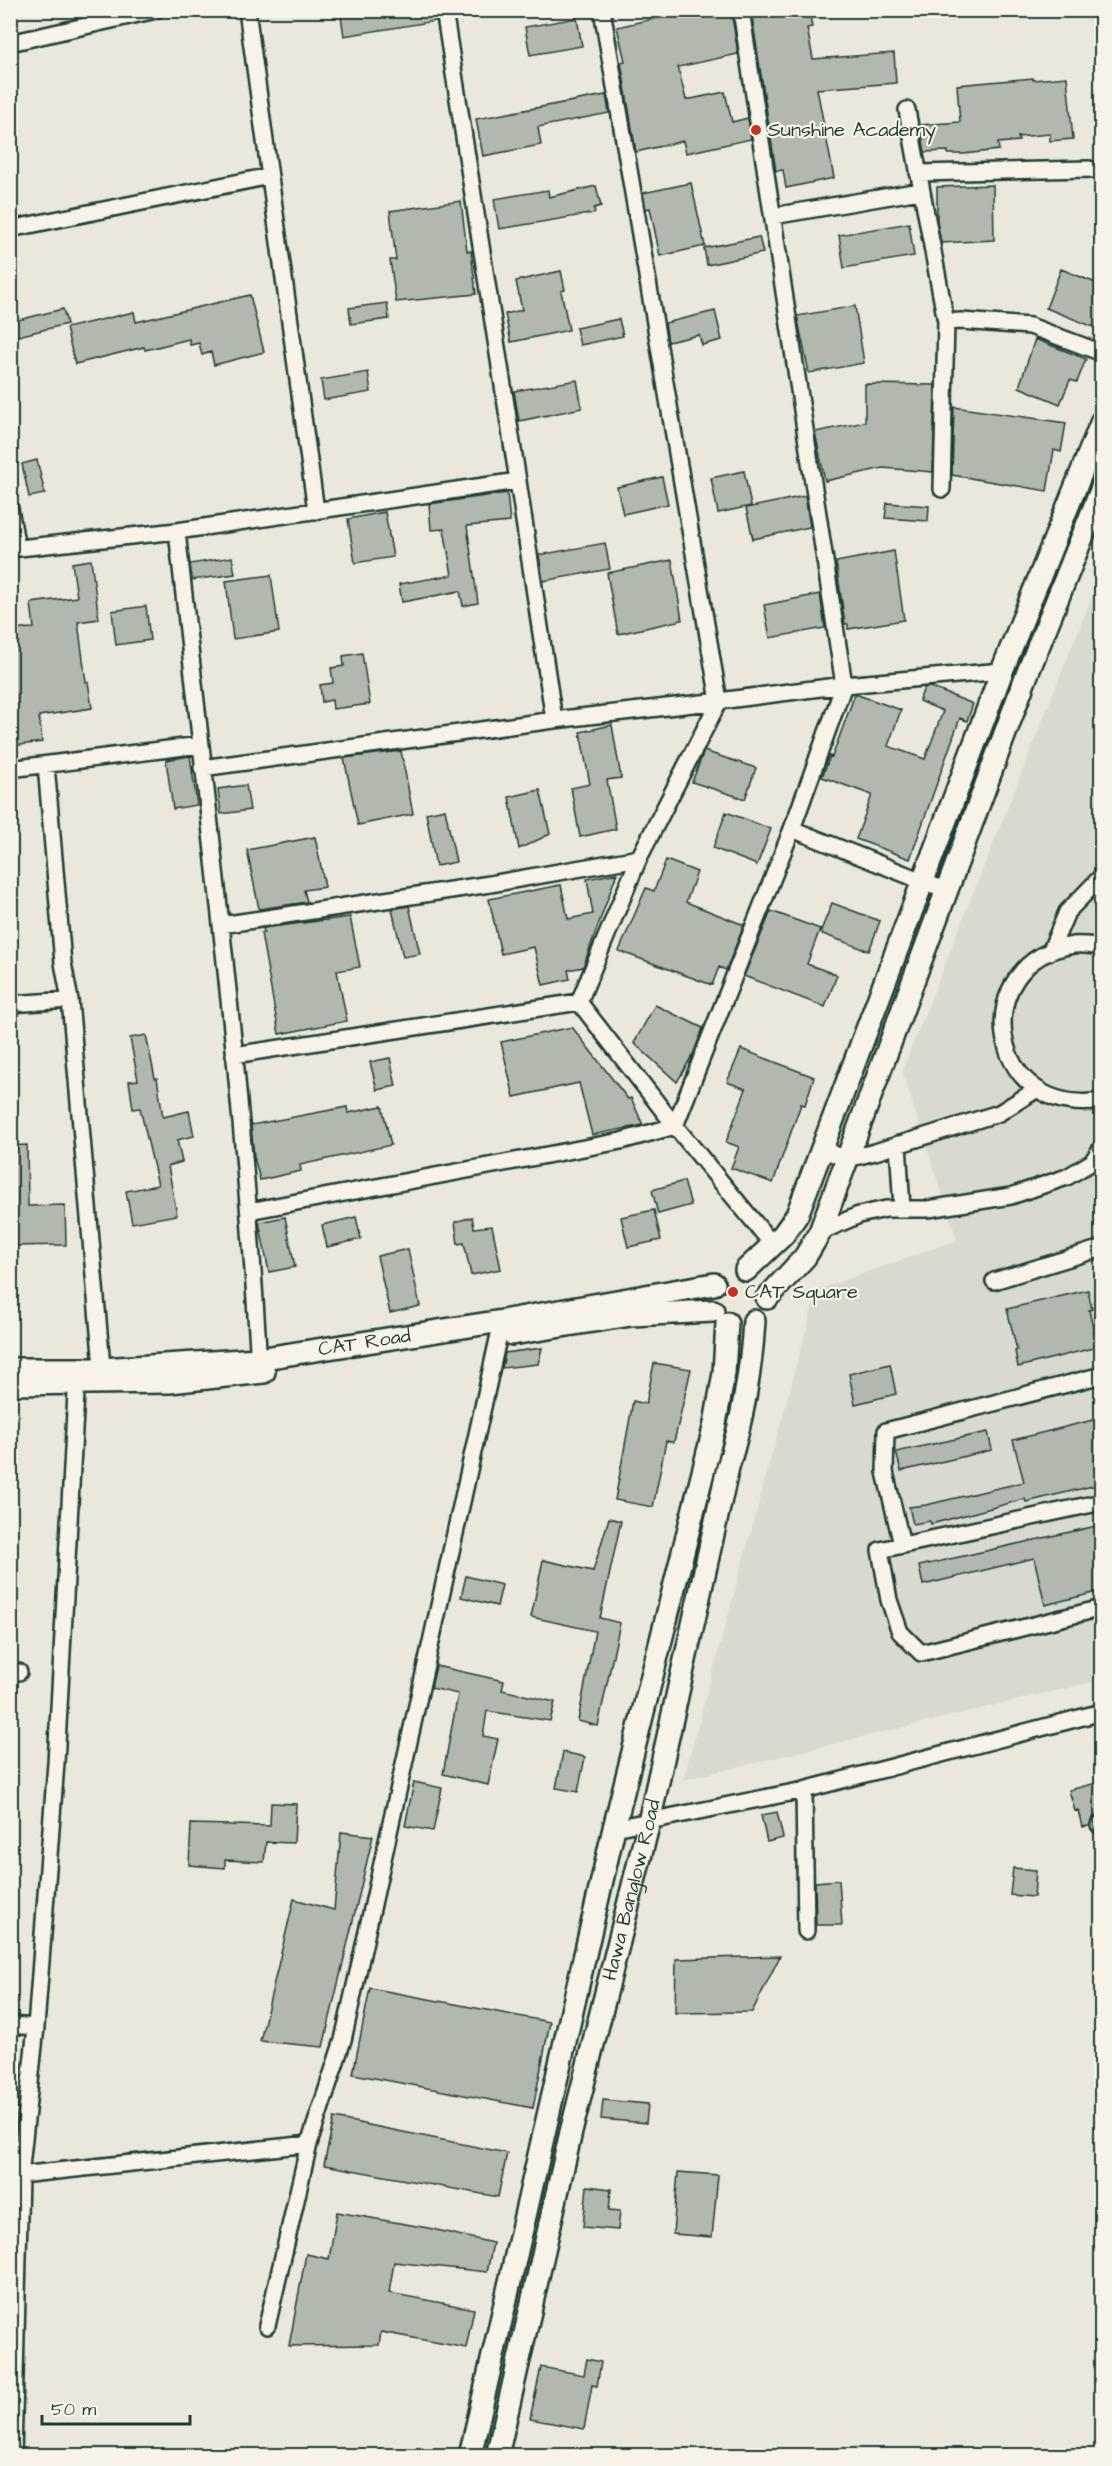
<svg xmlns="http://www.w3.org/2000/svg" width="1112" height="2466" font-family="'Architects Daughter',sans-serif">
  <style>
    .built { fill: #d9dacf }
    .building { fill: #b2b8ae; stroke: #1f3d34; stroke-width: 1.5 }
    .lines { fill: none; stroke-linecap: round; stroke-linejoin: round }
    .street-casing { stroke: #1f3d34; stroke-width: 20 }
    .secondary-casing { stroke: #1f3d34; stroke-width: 26 }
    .street { stroke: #f7f3e8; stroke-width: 15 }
    .secondary { stroke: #f7f3e8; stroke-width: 21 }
    .poi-dot { fill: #c8321e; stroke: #f7f3e8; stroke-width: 2 }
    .labels { text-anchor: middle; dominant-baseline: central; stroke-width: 4.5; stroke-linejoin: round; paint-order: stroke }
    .poi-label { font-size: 20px; fill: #1f3d34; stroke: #f7f3e8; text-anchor: start }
    .street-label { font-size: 20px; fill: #1f3d34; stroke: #f7f3e8 }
  </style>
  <rect width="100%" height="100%" fill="#eae8dd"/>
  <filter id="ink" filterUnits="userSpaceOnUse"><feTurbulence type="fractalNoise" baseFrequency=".0167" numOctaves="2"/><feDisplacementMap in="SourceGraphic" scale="12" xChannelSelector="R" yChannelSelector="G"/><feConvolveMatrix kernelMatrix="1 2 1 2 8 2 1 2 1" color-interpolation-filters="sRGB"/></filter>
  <g filter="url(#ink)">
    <path class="built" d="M1101,574V1680L683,1780L817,1290L957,1240L902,1071Z"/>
    <path class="building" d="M340,10H434L436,21L344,36Z
      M669,10H731L738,54L678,67L686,100L725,92L732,122L748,118L751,139L686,153L683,141L636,152L621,62L625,61L617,27L670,15Z
      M751,10H809L812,27L807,28L813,59L894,53L896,83L817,89L834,178L786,188L783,170L776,171Z
      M577,18L582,46L530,55L525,27Z
      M1067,77L1073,139L1050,141V134L1018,137L1019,141L998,143L999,150L963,154H948V151L925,152L920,125L960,122L957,85L1033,78V80Z
      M606,95L609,113L538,127L541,145L483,156L476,119Z
      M691,183L705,246L660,256L650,208L646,209L643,193Z
      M993,185L994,240L941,243L937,222V187Z
      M596,186L601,206L594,208L595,213L499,229L494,199L548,190L549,197Z
      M461,201L467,251H471L476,294L396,302L390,260H396L390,211Z
      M909,223L914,256L844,268L839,235Z
      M759,237L763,253L707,265L704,248Z
      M1061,269L1101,285V330L1046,308Z
      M561,271L565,290L561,291L569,330L511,342L505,314L522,310L516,281Z
      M250,295L264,352L214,365L211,352L202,355L199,343L190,345L189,339L145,350L144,347L75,364L66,328L134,312L136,322Z
      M387,303L389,319L351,324L349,308Z
      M855,306L864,363L809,373L797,316Z
      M63,309L67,324L10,338V322Z
      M715,311L722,340L702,345L699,335L668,342L665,323Z
      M619,319L623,336L580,345L576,328Z
      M1035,339L1086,359L1077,382L1070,380L1060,404L1019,387Z
      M368,372L371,392L324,400L321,380Z
      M577,380L582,408L519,421L514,391Z
      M865,384L935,385L933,472L883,468L825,481L815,432L865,422Z
      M954,407L1066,423L1061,452L1054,450L1047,491L952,475Z
      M37,460L45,494L29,497L22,464Z
      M744,471L751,506L718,513L711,478Z
      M662,477L668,504L623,514L617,487Z
      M507,493L510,522L467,526L478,603L463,606L460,591L402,602L399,584L452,575L444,529L431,530L429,504Z
      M805,496L810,527L753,539L746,508Z
      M887,503L929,506L928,521L885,518Z
      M385,512L393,557L355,563L348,519Z
      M605,543L610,569L543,581L539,555Z
      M894,551L904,620L848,629V624H845L836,562Z
      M232,557L235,574L192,580L190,564Z
      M91,560L99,619L78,622L86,682H88L92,708L39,716L42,742L12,746L10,629L34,628L31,603L77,597L72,563Z
      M672,560L682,620L618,634L607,573Z
      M271,575L279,632L233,639L226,581Z
      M820,594L825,628L770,638L764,605Z
      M146,606L150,640L116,645L112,611Z
      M362,653L370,704L333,709L332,700L322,702L320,685L333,683L331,668L344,666L343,656Z
      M930,687L973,704L967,721L960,718L910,859L856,839L872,795L822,777L830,756L832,757L855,694L901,710L888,746L925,759L943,711L919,701L924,688Z
      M612,725L621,778L607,780L616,829L580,837L571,788L590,784L580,732Z
      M401,751L413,814L358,825L344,758Z
      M704,751L756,768L745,799L692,782Z
      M190,756L197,805L173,809L166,760Z
      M246,785L250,810L221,814L218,789Z
      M540,790L550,834L519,849L509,797Z
      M445,809L456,862L436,866L426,813Z
      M726,812L771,829L757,865L713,848Z
      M315,837L325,887L304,890L307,902L259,909L247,850Z
      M666,860L697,872L686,902L744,925L726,970L719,967L712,985L619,951L646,888L654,891Z
      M617,873L583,967L568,970L570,979L543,985L534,947L501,954L489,899L561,885L568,919L593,914L587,879Z
      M832,903L880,921L869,951L820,933Z
      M409,906L420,954L403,957L392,909Z
      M771,911L820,929L807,964L837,975L825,1007L744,976Z
      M350,917L360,967L337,971L347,1021L279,1034L261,933H264L263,928Z
      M655,1005L703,1028L694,1052L677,1082L634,1043Z
      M572,1027L628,1099L631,1098L643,1125L592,1135L579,1083L514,1097L501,1042Z
      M146,1035L155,1078H157L163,1117L189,1111L194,1136L177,1140L182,1162L168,1166L177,1215L132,1223L126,1191L158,1185L140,1108L133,1109L129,1081L138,1080L130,1038Z
      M741,1049L814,1077L805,1105L801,1104L773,1183L731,1168L739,1147L726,1142L746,1089L727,1082Z
      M390,1058L396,1086L377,1090L370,1062Z
      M382,1106L391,1145L300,1165L301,1171L260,1180L254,1157L251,1125L347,1107L348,1113Z
      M27,1145L28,1206L65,1205L66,1245L10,1246V1146Z
      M684,1181L691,1205L658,1214L652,1190Z
      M654,1210L661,1240L628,1247L621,1217Z
      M285,1217L295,1267L269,1272L259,1222Z
      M356,1217L361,1239L327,1247L322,1225Z
      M472,1217L474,1228L492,1226L501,1269L471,1275L464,1243L458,1244L455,1222Z
      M408,1249L420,1306L390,1313L377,1256Z
      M1088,1290L1092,1309L1089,1310L1097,1347L1018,1367L1015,1351L1017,1350L1007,1309Z
      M542,1348L538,1364L502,1368L505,1353Z
      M654,1363L691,1369L674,1442L666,1441L653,1507L615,1500L633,1401L646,1404Z
      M890,1364L896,1394L855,1404L849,1374Z
      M1101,1418V1484L1026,1502L1025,1499L931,1524L930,1521L913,1524L909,1507L926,1505L1024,1482L1013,1440Z
      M988,1432L992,1450L901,1471L896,1452Z
      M609,1518L621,1521L600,1618L620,1623L598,1726L578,1721L595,1631L531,1617L543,1560L593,1571Z
      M1101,1525V1591L1045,1605L1034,1558L923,1585L919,1566Z
      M466,1576L502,1585L497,1606L461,1597Z
      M436,1666L504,1681L502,1690L555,1702L550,1721L487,1711L483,1736L498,1739L488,1785L443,1774L458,1694L431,1688Z
      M563,1752L585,1757L578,1792L556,1788Z
      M414,1782L442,1788L433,1831L405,1826Z
      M1101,1782V1815L1094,1817L1089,1826L1082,1827L1078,1810L1075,1811L1069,1790Z
      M271,1803L296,1804L294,1843L266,1842L264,1862L225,1860V1868L189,1865L191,1824L270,1826Z
      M777,1812L783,1838L767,1842L761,1815Z
      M341,1832L373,1836L323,2047L260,2041L294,1899L334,1910Z
      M1013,1868L1036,1870L1034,1897L1010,1895Z
      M839,1880L842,1925H816L815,1882Z
      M780,1956L752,2012L675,2013L676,1959Z
      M370,1988L550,2022L533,2108L353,2074Z
      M603,2100L648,2104L646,2123L601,2119Z
      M334,2118L507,2153L498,2197L324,2165Z
      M678,2172L718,2175L712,2237L673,2234Z
      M587,2186L611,2189L609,2210L620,2211L618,2230L583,2227Z
      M337,2212L428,2228L493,2243L487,2272L394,2262L389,2293L474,2309L466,2348L381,2332L379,2345L289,2346L306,2254L329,2259Z
      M587,2359L601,2362L597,2386L592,2385L584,2429L530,2419L541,2367L584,2375Z"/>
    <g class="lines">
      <g class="street-casing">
        <path id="street" d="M247,10L316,511
          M741,10L844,685L1002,671
          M10,43L156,10
          M907,110L946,322L942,489
          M918,173L1089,169L1102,172
          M773,216L920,191
          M10,229L270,176
          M946,322L961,321L1030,326L1102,353
          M518,481L554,720L719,701L602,10
          M10,509L17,548
          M10,549L177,531
          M46,765L63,963L70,1000L103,1378
          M202,768L554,720
          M10,769L200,745
          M221,925L490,884L639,858
          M1102,947C1093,946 1083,944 1074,945C967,960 985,1119 1102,1101
          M1050,952L1067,912L1102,876
          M10,1004L70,1000
          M234,1055L579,1002
          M898,1144L902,1209
          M823,1150L847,1159L875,1152L999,1113L1036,1090
          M249,1211L621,1141L675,1126L792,829L947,891
          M820,1232L859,1215L886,1209H928L1011,1196L1067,1177L1092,1162L1102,1147
          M773,1245L675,1126L579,1002L639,858L719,701L844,685L792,829
          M994,1281L1102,1248
          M259,1367C244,1087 207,809 177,531L518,481L444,10
          M1102,1502L880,1550L889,1600L900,1632L921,1653L1102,1608
          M902,1545L885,1472L886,1431L1102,1375
          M10,1672H19
          M804,1790L806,1931
          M1099,1825H1102
          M614,1828L804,1790L1102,1712
          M10,2025L36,2027
          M10,2176L309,2144
          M267,2326L309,2144L343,2040L502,1321
          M13,2456L20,2176L36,2027L56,1763L77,1375"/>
      </g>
      <g class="secondary-casing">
        <g id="secondary">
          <path d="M746,1270L783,1235L797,1215L1002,671L1102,421"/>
          <path d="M767,1298L805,1257L820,1232L1026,677L1102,488"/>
          <path d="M512,1334L631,1315L713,1311"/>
          <path id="s1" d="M10,1369H102L258,1359L502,1321L714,1284"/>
          <path d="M10,1384L169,1382L264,1372"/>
          <path d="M470,2456L614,1828L715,1424L724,1373L727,1323"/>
          <path id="s2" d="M497,2456L571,2132L649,1822L728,1467C743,1418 751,1373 754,1321"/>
        </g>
      </g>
      <use href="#street" class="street"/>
      <use href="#secondary" class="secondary"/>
    </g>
  </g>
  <g class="poi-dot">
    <circle cx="756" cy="130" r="6"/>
    <circle cx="733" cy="1292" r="6"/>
  </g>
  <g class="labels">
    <g class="poi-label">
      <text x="768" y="130">Sunshine Academy</text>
      <text x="745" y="1292">CAT Square</text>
    </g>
    <g class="street-label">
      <text stroke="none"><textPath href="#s1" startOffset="356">CAT Road</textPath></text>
      <text stroke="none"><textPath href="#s2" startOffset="582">Hawa Banglow Road</textPath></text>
    </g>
  </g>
  <rect width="1112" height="2466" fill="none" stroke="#f7f3e8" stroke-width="36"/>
  <rect x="18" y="18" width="1076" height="2430" fill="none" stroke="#1f3d34" stroke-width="2" filter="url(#ink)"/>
  <path d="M42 2415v9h148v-9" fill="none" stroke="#1f3d34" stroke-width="3"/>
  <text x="51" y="2415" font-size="18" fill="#1f3d34" stroke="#f7f3e8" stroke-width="4.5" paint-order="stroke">50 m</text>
</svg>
